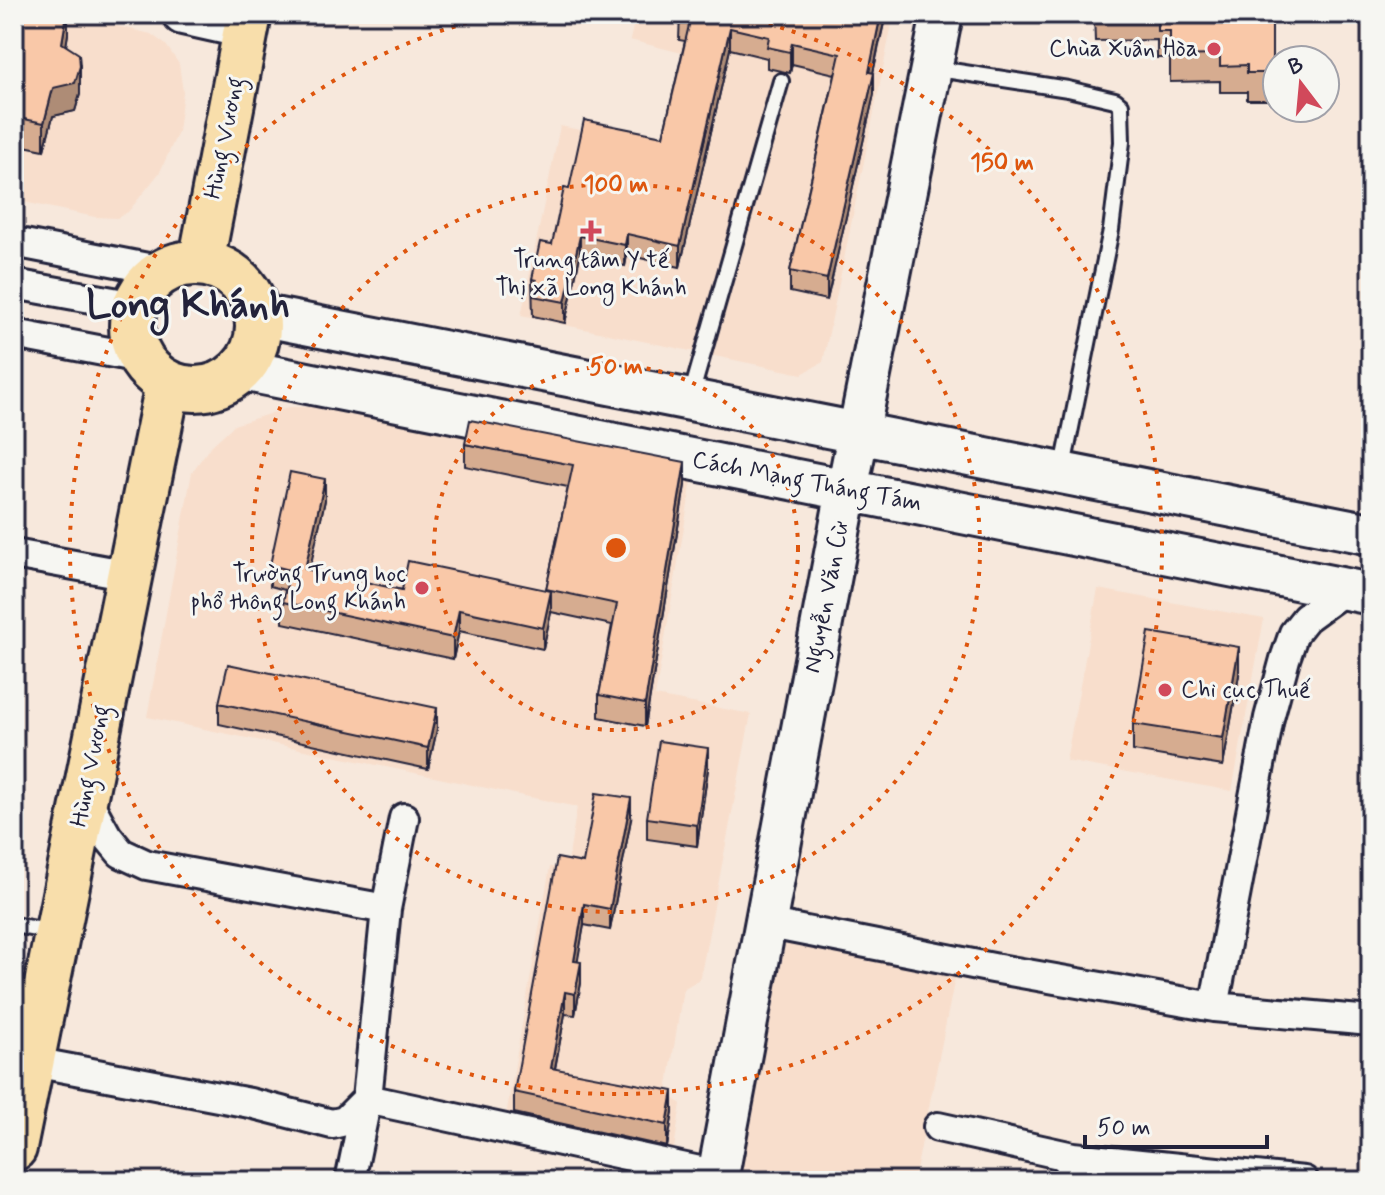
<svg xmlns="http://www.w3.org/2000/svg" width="1385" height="1195" font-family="Mynerve,sans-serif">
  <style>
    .built { fill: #f8decc }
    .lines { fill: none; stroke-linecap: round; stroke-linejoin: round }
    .lane-casing { stroke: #22223b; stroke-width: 20 }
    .street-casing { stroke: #22223b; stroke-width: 34 }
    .secondary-casing { stroke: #22223b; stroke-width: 46 }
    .primary-casing { stroke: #22223b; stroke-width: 50 }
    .lane { stroke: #f6f6f2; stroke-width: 14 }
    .street { stroke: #f6f6f2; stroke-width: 28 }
    .secondary { stroke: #f6f6f2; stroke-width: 40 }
    .primary { stroke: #f8deab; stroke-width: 44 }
    .wall { fill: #d6ac90; stroke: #22223b; stroke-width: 2 }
    .shaded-wall { fill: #ae8c76; stroke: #22223b; stroke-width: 2 }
    .building { fill: #f9c8a8; stroke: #22223b; stroke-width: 2 }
    .ring { fill: none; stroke: #de560e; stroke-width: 4; stroke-dasharray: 4 8 }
    .poi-dot { fill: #d1495b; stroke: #f6f6f2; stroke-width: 3 }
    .labels { text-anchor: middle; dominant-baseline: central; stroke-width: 6; stroke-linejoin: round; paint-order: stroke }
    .poi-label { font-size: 24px; fill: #22223b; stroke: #f6f6f2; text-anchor: end }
    .street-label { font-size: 24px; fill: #22223b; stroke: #f6f6f2 }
    .town-label { font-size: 40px; font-weight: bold; fill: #22223b; stroke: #f6f6f2 }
    .centre { fill: #de560e; stroke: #f6f6f2; stroke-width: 4 }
    .ring-label { font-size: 24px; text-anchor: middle; font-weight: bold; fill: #de560e; stroke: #f6f6f2; stroke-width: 6; stroke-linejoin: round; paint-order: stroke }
  </style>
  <rect width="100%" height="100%" fill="#f7e8dc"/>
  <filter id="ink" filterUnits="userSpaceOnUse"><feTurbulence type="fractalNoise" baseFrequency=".0125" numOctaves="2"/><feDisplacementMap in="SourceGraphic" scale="16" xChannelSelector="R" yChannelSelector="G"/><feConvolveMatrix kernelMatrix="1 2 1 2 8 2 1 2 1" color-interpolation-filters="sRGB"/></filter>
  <g filter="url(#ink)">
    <path class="built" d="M14,14H66L151,34L166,45L179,64L183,92L178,132L160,172L128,212L117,218L95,217L14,200Z
      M636,14H894L823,362L802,374L521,316L560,126L661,146L634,281L686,54L630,40Z
      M291,407H323L692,481L655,696L751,714L700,979L683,989L667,1092L681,1104L673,1155L504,1127L550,867L567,868L577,807L147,717L192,472L210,447L234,425Z
      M1098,589L1264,619L1232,791L1066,761Z
      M787,935L957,968L914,1181H737Z"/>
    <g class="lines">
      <g class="lane-casing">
        <path id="lane" d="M932,68L1068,89L1115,100L1121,105L1122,142L1111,230L1062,472
          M690,399L781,81
          M14,925L53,932"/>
      </g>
      <g class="street-casing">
        <path id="street" d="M14,242L163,271
          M14,284L135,306
          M14,334L140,358
          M14,554L129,575
          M85,796L107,836L121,853L147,865L386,909
          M765,923L993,968L1214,1007L1371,1021
          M1214,1007L1269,718L1285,659L1294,633L1306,618L1346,589
          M32,1059L44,1064L250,1103L332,1124L345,1121L367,1099L718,1175
          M938,1127L1073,1157L1304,1181
          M350,1181L367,1099L386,909L404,818
          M1067,1181L1073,1157"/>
      </g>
      <g class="secondary-casing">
        <path id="secondary" d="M183,14L246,28
          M259,315L1371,534
          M242,370L1371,594
          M717,1181L847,490L942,14"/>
      </g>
      <g class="primary-casing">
        <path id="primary" d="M132 326a63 63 0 1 1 126 0a63 63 0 1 1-126 0Z
          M201,263L249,14
          M14,1148L168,384"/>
      </g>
      <use href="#lane" class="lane"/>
      <use href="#street" class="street"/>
      <use href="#secondary" class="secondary"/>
      <use href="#primary" class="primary"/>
    </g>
    <path class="wall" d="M14,14H68V34L66,45L80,94L75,111L53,116L44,150L14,144Z
      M680,14H886L873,73L874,94L827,300L790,292V271L835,74L792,64L790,73L767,68V58L730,49L680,267L627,255L625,266L580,256L565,323L533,316L532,279L552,244L569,189L663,136L685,41L679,40Z
      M1094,14H1272V100H1247V92H1220V81L1170,82V58H1157V40L1095,41Z
      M465,444L685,485L645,726L599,717V695L612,625L551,612L543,649L459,631L453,659L283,623V602L285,590L270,586V565L325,500L309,570L402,590H546L568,487L465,466Z
      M1239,675L1223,766L1133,751V724Z
      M219,703L437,729L428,769L219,724Z
      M708,769L697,846L647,839V818Z
      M631,819L610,930L584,925L577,961L581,983L575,1015L565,1014L555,1069L673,1112L667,1147L514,1113V1092L583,863Z"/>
    <path class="shaded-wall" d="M67,14H68V34L62,71V43Z
      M881,14H886L878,48L869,93V72Z
      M730,28V49L680,267V246Z
      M792,43V64L790,73V52Z
      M80,66V94L75,111L53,116L44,150V123L53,88Z
      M874,73V94L827,300V279Z
      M627,234V255L625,266V245Z
      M580,236V256L565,323V302Z
      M685,462V485L645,726V704Z
      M325,479V500L305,591V569Z
      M551,591V613L543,649V628Z
      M459,610V631L453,659V638Z
      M1239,647V675L1223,766V738Z
      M437,708V729L428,769V748Z
      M708,748V769L697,846V825Z
      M631,798V819L610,930V909Z
      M584,904V925L574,982V961Z
      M581,962V983L575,1015V994Z
      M565,992V1014L551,1089V1068Z
      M673,1091V1112L667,1147V1125Z"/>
    <path class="building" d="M14,14H67L62,43L79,54L80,66L75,83L53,88L44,123L14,117Z
      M680,14H881L869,72L874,73L827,279L790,271L840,54L792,43L790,52L767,47L769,37L730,28L680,246L627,234L625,245L580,236L565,302L533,296L536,280L532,279L540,242L552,244L564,188L569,189L584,120L663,136L690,21L679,19Z
      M1157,14H1272V73H1247V65L1220,66V55L1170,56V31H1157Z
      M470,420L685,462L645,704L599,695L617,604L546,589L573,465L465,444Z
      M290,472L325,479L305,569L402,590L408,561L551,591L543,628L459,610L453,638L283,602L290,570L270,565Z
      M1149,632L1239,647L1223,738L1133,724Z
      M228,664L437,708L428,748L219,703Z
      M659,741L708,748L697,825L647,818Z
      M596,793L631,798L610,909L584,904L574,961L581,962L575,994L565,992L551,1068L673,1091L667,1125L514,1092L557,858L583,863Z"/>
  </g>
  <g class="ring">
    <circle cx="616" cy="548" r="182"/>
    <circle cx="616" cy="548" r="364"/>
    <path d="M734 15A546 546 0 1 1 498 15"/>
  </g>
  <g class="poi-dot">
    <circle cx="1214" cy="49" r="8"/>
    <path d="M587 219h8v8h8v8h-8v8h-8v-8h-8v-8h8z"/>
    <circle cx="422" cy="588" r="8"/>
    <circle cx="1165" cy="690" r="8"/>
  </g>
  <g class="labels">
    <g class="poi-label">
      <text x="1198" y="49">Chùa Xuân Hòa</text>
      <text x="591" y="260" text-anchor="middle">Trung tâm Y tế<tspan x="591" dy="28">Thị xã Long Khánh</tspan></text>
      <text x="406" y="574">Trường Trung học<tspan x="406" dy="28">phổ thông Long Khánh</tspan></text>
      <text x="1181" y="690" text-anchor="start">Chi cục Thuế</text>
    </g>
    <g class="street-label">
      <text transform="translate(225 138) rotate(-79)">Hùng Vương</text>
      <text transform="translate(807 482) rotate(11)">Cách Mạng Tháng Tám</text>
      <text transform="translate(827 597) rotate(-79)">Nguyễn Văn Cừ</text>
      <text transform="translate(91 766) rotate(-79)">Hùng Vương</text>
    </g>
    <g class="town-label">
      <text x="188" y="306">Long Khánh</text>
    </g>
  </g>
  <circle cx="616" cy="548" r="12" class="centre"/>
  <g class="ring-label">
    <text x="1002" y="170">150 m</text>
    <text x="616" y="192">100 m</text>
    <text x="616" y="374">50 m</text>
  </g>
  <rect width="1385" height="1195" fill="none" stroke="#f6f6f2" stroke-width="48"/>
  <rect x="24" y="24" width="1337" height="1147" fill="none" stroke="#22223b" stroke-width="3" filter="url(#ink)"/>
  <g transform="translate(1301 84) rotate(344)"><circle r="38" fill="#f6f6f2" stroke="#a1a1a9" stroke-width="2"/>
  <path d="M0-6L14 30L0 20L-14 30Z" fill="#d1495b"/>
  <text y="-12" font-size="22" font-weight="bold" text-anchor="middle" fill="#22223b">B</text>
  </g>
  <path d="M1085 1135v12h182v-12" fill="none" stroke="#22223b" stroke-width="4"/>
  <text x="1097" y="1135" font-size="24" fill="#22223b" stroke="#f6f6f2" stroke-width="6" paint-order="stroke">50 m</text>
</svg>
